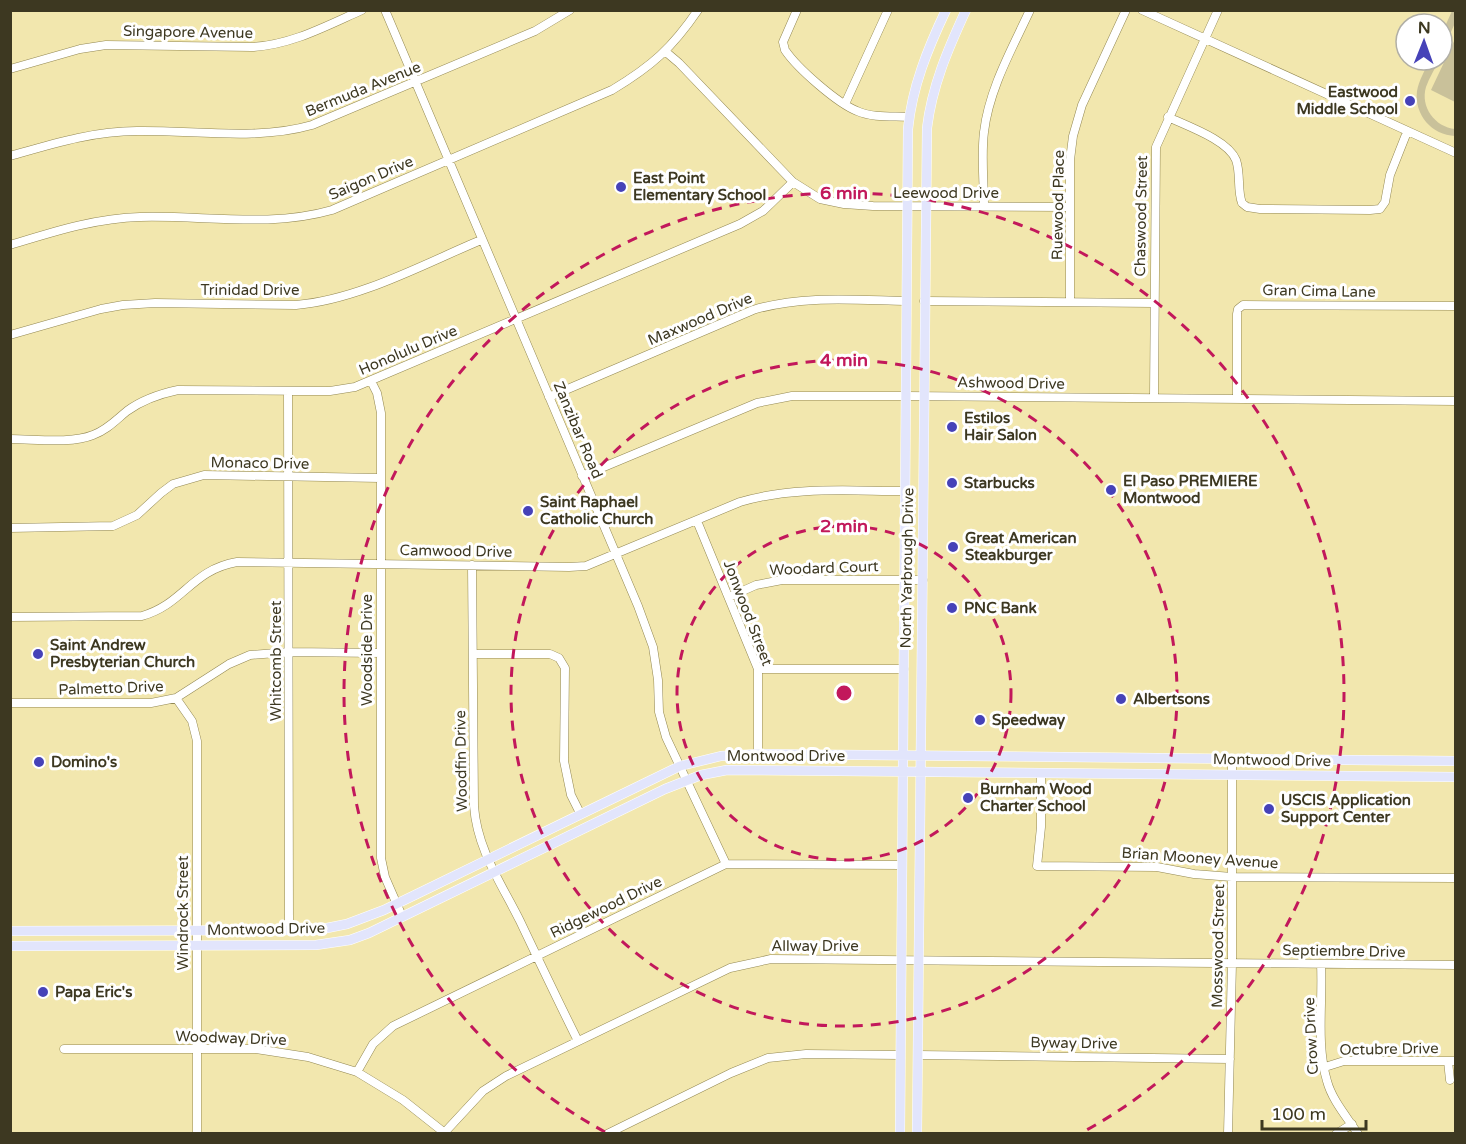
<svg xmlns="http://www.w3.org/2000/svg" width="1466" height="1144" font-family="'Varela Round',sans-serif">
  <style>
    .grass { fill: #c9c19a }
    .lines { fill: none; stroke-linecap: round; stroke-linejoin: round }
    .minor-casing { stroke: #938852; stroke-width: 9 }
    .major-casing { stroke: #fff; stroke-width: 10 }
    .minor { stroke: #fff; stroke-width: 8 }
    .major { stroke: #e2e5fc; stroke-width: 9 }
    .ring { fill: none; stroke: #c2185b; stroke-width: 3; stroke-dasharray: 10 8 }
    .poi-dot { fill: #4642b8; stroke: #fff; stroke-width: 2 }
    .labels { text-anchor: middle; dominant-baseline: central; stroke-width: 6; stroke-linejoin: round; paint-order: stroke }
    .street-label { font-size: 15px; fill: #3d3821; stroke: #fff }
    .poi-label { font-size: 15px; font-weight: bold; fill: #3d3821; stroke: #fff; text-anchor: start }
    .centre { fill: #c2185b; stroke: #fff; stroke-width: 3 }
    .ring-label { font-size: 18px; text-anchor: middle; font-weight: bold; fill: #c2185b; stroke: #fff; stroke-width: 6; stroke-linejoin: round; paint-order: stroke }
  </style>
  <rect width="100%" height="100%" fill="#f2e7ae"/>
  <path class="grass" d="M1452,11H1455V23L1442,52V33Z
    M1455,39V102L1431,90Z
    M1430,60H1439C1435,69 1429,78 1426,87C1420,107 1435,127 1455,129V136C1432,135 1414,115 1417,91C1419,80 1425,70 1430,60Z"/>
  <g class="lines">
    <g class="minor-casing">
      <path id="minor" d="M385,10L638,606L653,647L658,680L659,712L666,737L726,864
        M797,10L783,42L785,50C797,68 837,103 857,111C873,118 892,116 909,117
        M1142,10L1456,153
        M666,52L679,63L793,182L820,199L844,204L873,206L1070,207
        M10,69L80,49L106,45L252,47C291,45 326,26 362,10
        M845,104L888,10
        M1168,117C1187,126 1228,140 1236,160C1241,174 1237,190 1242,203L1247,207L1260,209L1370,210L1380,209L1385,202L1390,175L1407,132
        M10,156C52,144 93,131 137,131C194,130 256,141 312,125L535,31L570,10
        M984,206C984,182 981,156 984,132C989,89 1012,49 1030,10
        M10,245C53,232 96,218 140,217C203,215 270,228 332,210L612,90C652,66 672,48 698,10
        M924,301L1154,303
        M1070,302V160L1073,136L1082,105L1126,10
        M10,335L101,309L123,305L155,303L296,305C358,300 424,264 481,240
        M371,381L377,393L381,413V858L385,877L402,916
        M288,391L289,930
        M549,397L753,310C802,295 855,300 906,301
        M1154,398L1156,147L1218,10
        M1237,399V314L1238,309L1243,305L1456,306
        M10,439C35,439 71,444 93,435C107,430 116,420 127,411C142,400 159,394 178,390L330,391L355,387L740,224L763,211L793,182
        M582,476L757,403L792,396H906L1456,401
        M697,521L758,669V754
        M10,528L113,526L137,515L161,493L173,484L204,475L380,478
        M472,565L474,806C477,849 501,883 520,921C539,961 558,1001 578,1041
        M729,597L756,585L782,580H923
        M10,617L142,616C184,604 191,570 237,562L569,567L586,566L740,502C794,486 849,491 904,491
        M473,654H550L559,658L565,668L564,761L571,795L580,813
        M758,669H904
        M176,698L192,721L197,741V1134
        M10,703H151L176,698L229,664L250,655L289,652L381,653
        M1041,773V827L1037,866L1157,867L1194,874L1232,877L1456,878
        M1321,964C1323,1002 1316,1045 1327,1081C1332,1100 1347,1117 1358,1134
        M64,1049H256L308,1057L357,1072L403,1100L446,1134
        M918,1055L1230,1059
        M1448,1061L1450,1080
        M1325,1067L1344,1061H1456
        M357,1072L373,1044L393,1026L726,864L902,865
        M445,1132L483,1091L506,1076L730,968L771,959L1456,965
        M607,1134L731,1073L768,1058L806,1054L900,1055
        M1228,1134L1232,963V759
        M1336,1134L1352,1124"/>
    </g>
    <g class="major-casing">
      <path id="major" d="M10,931L317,930L347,924L384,910L680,766L721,756L758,754L1456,761
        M10,946L316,945L350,940L369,933L665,789L701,775L727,770L1456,777
        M900,1134L908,129C912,87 928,48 946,10
        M917,1134L927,128C932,86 948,49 966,10"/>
    </g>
    <use href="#minor" class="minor"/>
    <use href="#major" class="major"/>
  </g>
  <g class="ring">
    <circle cx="844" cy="693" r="167"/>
    <circle cx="844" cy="693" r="333"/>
    <path d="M605 1132A500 500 0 1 1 1083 1132"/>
  </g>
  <g class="poi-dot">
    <circle cx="1410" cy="101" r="6"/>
    <circle cx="621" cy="187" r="6"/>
    <circle cx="952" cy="427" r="6"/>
    <circle cx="952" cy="483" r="6"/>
    <circle cx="1111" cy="490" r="6"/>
    <circle cx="528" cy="511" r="6"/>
    <circle cx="953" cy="547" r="6"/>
    <circle cx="952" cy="608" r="6"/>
    <circle cx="38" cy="654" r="6"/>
    <circle cx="1121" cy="699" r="6"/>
    <circle cx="980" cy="720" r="6"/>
    <circle cx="39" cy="762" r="6"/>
    <circle cx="968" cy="798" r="6"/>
    <circle cx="1269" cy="809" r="6"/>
    <circle cx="43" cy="992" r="6"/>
  </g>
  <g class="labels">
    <g class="street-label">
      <text transform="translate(188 32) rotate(1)">Singapore Avenue</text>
      <text transform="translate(363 89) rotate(-22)">Bermuda Avenue</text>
      <text transform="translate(371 178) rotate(-23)">Saigon Drive</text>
      <text x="946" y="193">Leewood Drive</text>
      <text transform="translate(1058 205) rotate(-89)">Ruewood Place</text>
      <text transform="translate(1141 216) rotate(-89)">Chaswood Street</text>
      <text x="250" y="290">Trinidad Drive</text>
      <text transform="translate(1319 291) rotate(1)">Gran Cima Lane</text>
      <text transform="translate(700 319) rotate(-23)">Maxwood Drive</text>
      <text transform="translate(408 350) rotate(-23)">Honolulu Drive</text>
      <text transform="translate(1011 383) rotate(1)">Ashwood Drive</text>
      <text transform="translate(578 430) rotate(67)">Zanzibar Road</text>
      <text transform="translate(260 463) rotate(1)">Monaco Drive</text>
      <text transform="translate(456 551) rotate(1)">Camwood Drive</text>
      <text transform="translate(824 568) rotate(-2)">Woodard Court</text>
      <text transform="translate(907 568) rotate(-89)">North Yarbrough Drive</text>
      <text transform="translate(748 613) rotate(69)">Jonwood Street</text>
      <text transform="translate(367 650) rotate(-90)">Woodside Drive</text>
      <text transform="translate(276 661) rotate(-90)">Whitcomb Street</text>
      <text transform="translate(111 688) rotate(-2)">Palmetto Drive</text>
      <text x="786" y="756">Montwood Drive</text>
      <text transform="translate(1272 760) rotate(1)">Montwood Drive</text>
      <text transform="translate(461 761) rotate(-91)">Woodfin Drive</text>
      <text transform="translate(1200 858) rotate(4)">Brian Mooney Avenue</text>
      <text transform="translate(606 907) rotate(-26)">Ridgewood Drive</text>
      <text transform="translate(183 913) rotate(-90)">Windrock Street</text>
      <text transform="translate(266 929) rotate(-1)">Montwood Drive</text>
      <text x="815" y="946">Allway Drive</text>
      <text transform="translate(1218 946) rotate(-89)">Mosswood Street</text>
      <text transform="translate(1344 951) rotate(1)">Septiembre Drive</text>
      <text transform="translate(1311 1036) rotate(-93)">Crow Drive</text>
      <text transform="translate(231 1038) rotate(2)">Woodway Drive</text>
      <text transform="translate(1074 1043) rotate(1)">Byway Drive</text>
      <text transform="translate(1389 1049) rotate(-1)">Octubre Drive</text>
    </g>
    <g class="poi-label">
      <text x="1398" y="92" text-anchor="end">Eastwood<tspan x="1398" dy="17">Middle School</tspan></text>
      <text x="633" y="178">East Point<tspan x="633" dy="17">Elementary School</tspan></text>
      <text x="964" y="418">Estilos<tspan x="964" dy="17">Hair Salon</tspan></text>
      <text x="1123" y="481">El Paso PREMIERE<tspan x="1123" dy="17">Montwood</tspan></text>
      <text x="964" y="483">Starbucks</text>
      <text x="540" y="502">Saint Raphael<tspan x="540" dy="17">Catholic Church</tspan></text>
      <text x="965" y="538">Great American<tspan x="965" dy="17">Steakburger</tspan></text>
      <text x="964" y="608">PNC Bank</text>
      <text x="50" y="645">Saint Andrew<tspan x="50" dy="17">Presbyterian Church</tspan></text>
      <text x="1133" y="699">Albertsons</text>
      <text x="992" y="720">Speedway</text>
      <text x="51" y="762">Domino's</text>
      <text x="980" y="789">Burnham Wood<tspan x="980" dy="17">Charter School</tspan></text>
      <text x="1281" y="800">USCIS Application<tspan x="1281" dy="17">Support Center</tspan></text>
      <text x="55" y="992">Papa Eric's</text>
    </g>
  </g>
  <circle cx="844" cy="693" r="9" class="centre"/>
  <g class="ring-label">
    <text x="844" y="199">6 min</text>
    <text x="844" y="366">4 min</text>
    <text x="844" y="532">2 min</text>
  </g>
  <rect width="1466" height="1144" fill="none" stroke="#3d3821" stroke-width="24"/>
  <g transform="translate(1424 42) rotate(1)"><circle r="28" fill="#ffffff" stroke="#b1afa6" stroke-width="1.5"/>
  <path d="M0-4.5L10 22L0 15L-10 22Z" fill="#4642b8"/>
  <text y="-9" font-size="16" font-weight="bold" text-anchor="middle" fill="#3d3821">N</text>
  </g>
  <path d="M1262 1120v9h104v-9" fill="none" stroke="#3d3821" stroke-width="3"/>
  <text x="1271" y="1120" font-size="18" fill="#3d3821" stroke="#ffffff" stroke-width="4.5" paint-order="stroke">100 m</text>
</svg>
